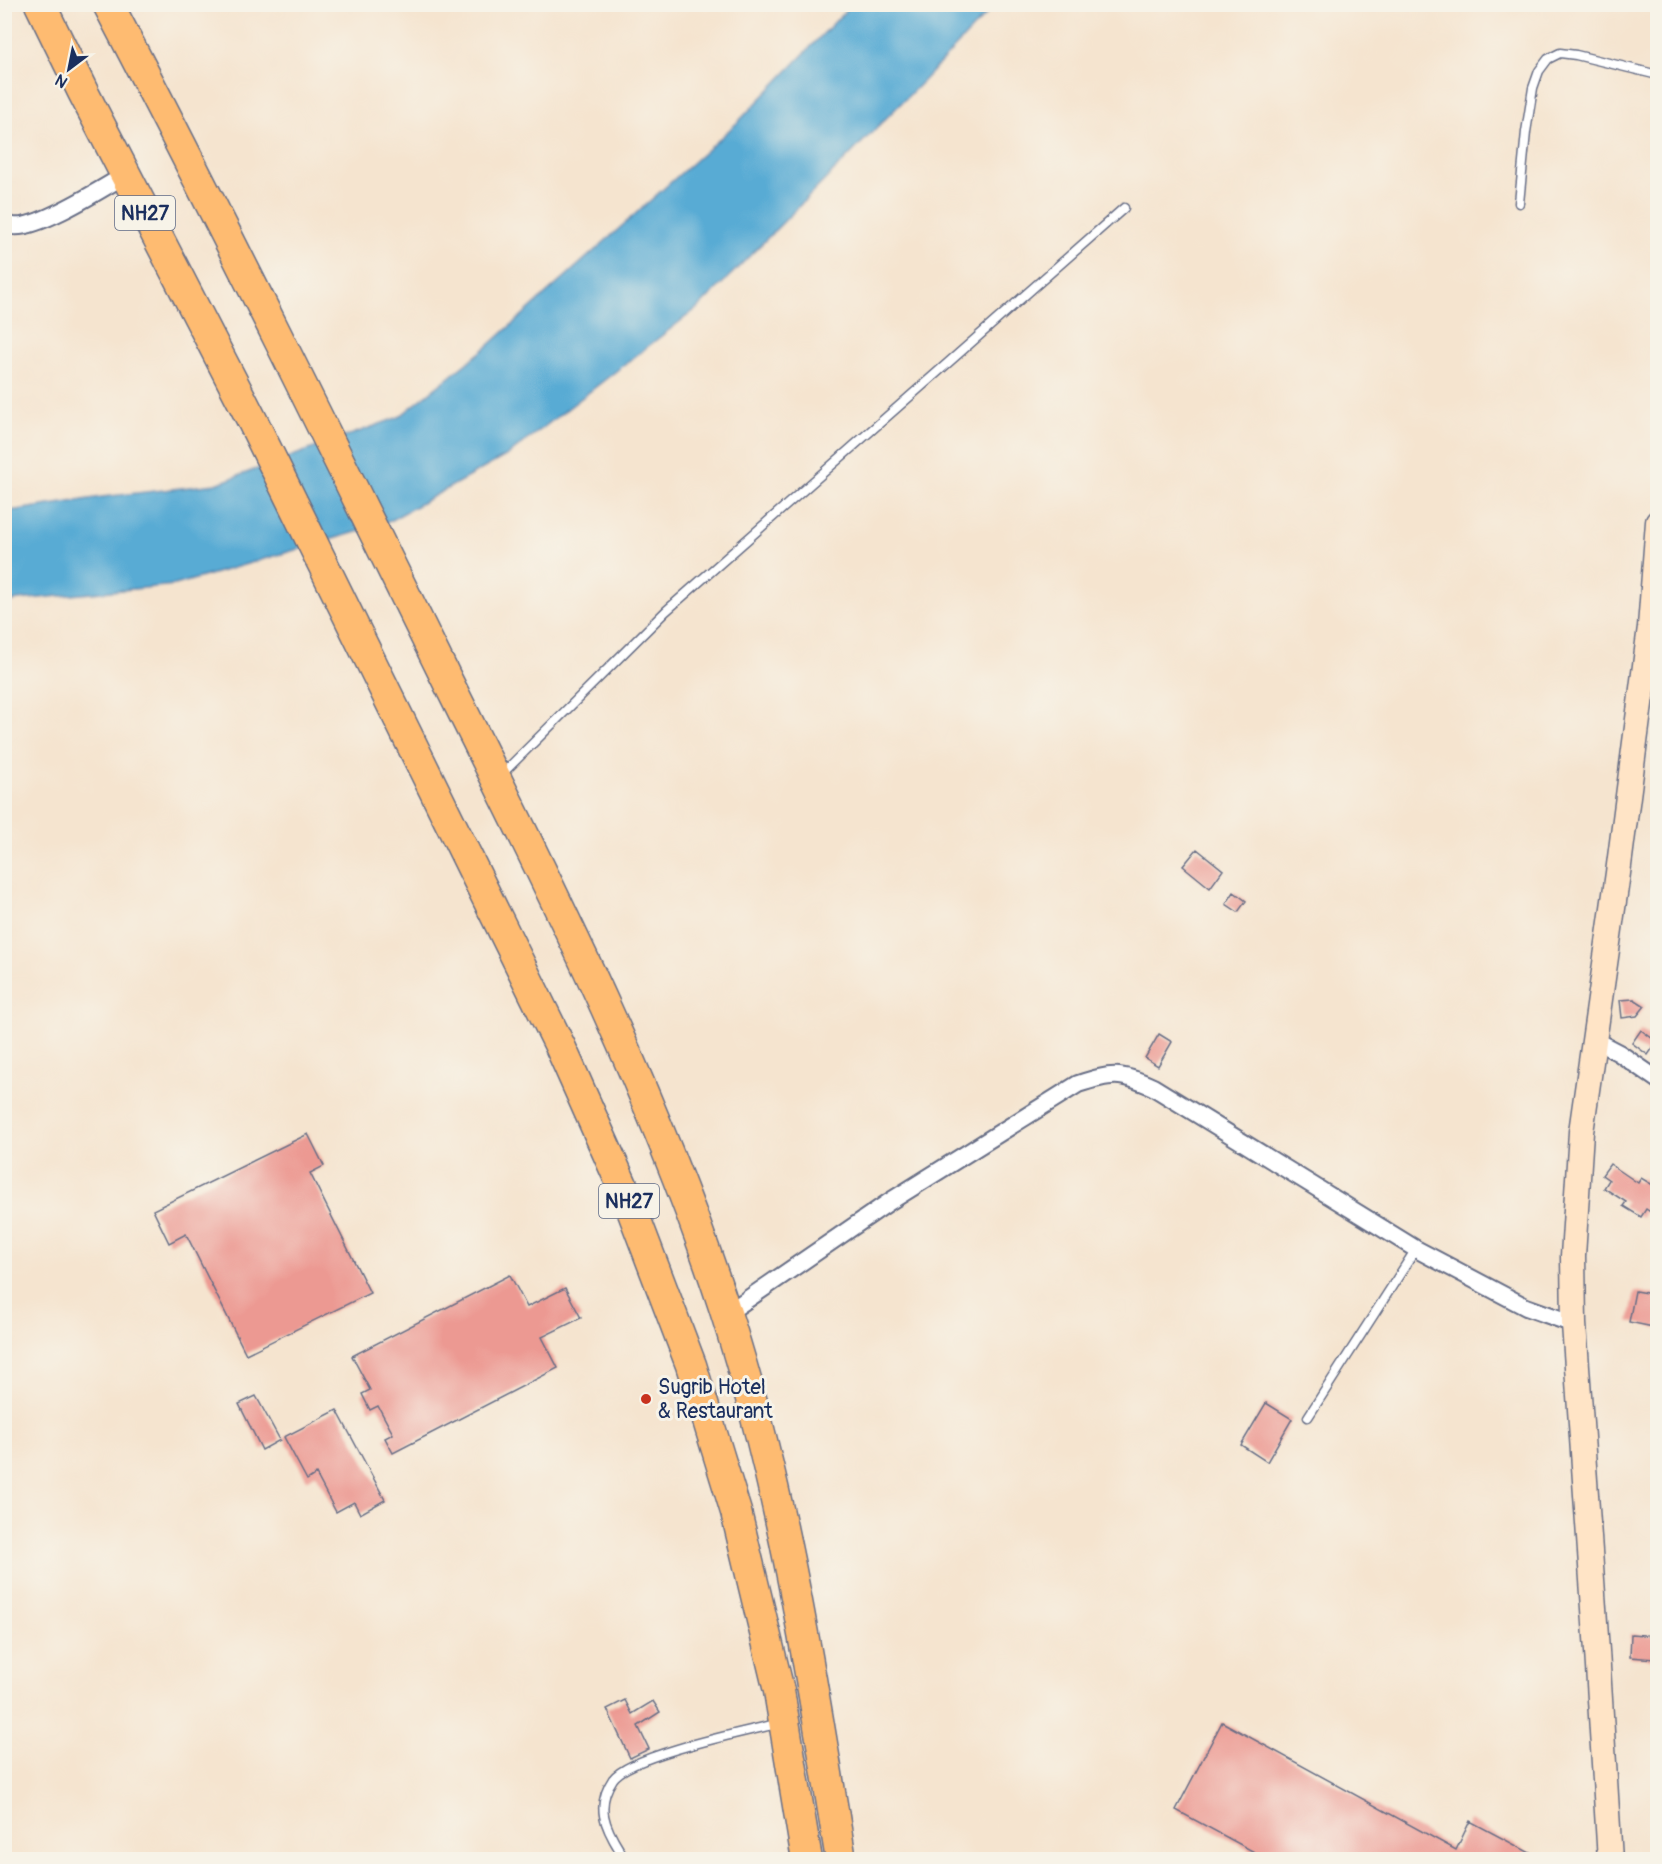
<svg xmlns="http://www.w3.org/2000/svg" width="1662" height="1864" font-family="Pangolin,sans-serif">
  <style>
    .water { fill: #59abd4; stroke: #3a6d99; stroke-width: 1.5 }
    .building { fill: #ec9992 }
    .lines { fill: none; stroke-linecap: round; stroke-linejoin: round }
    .lane-casing { stroke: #676e86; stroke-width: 11 }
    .street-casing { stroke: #676e86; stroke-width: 20 }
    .secondary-casing { stroke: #676e86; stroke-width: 27 }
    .highway-casing { stroke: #676e86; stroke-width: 33 }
    .lane { stroke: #fff; stroke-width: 8 }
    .street { stroke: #fff; stroke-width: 16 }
    .secondary { stroke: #ffe4c6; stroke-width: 24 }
    .highway { stroke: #febb71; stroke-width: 30 }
    .poi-dot { fill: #c8321e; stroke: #f7f3e8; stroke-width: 2 }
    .labels { text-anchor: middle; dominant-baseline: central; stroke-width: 6; stroke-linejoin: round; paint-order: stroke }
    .shield { fill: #f7f3e8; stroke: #5d6a87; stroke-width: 1.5 }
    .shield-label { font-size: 20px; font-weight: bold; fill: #1b2f5e }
    .poi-label { font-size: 21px; fill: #1b2f5e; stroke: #f7f3e8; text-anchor: start }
  </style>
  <rect width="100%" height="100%" fill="#f7f3e8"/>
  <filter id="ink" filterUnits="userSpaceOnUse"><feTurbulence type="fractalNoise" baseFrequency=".0167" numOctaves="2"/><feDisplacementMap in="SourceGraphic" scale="12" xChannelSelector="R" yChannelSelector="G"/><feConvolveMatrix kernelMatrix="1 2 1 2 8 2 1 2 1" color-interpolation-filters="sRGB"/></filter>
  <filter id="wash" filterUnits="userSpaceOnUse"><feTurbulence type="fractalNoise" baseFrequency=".008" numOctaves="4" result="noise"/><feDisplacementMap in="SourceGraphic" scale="24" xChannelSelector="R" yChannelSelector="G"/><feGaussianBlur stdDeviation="1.35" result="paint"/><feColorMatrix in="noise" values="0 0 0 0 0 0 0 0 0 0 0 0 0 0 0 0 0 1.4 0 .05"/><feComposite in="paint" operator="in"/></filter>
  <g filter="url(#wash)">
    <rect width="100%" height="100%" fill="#f5e4cf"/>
    <path class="water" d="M851,5H995L925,79L700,306L509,454L384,524L175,585L18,600L5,603L4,512L102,497L216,484L399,417L488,346L738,122Z"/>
    <g id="blocks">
      <path class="building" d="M1197,849L1223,870L1210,888L1183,866Z
        M1234,892L1246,901L1238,912L1226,904Z
        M1634,999L1645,1006L1637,1016L1622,1018L1620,1000Z
        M1641,1030L1657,1042L1648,1055L1632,1043Z
        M1159,1034L1172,1042L1158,1066L1145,1058Z
        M308,1134L324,1166L310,1173L370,1293L246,1354L186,1234L169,1243L153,1210Z
        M1610,1164L1638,1183L1641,1178L1658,1188V1217L1646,1209L1641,1217L1623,1206L1626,1202L1604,1188L1609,1180L1602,1175Z
        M510,1275L527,1307L565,1288L581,1318L542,1337L558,1368L393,1453L385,1438L393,1434L378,1406L370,1410L362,1394L370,1390L352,1356Z
        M1635,1291L1658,1295V1328L1629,1322Z
        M256,1396L280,1440L262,1450L239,1404Z
        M1266,1403L1292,1419L1267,1462L1241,1445Z
        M337,1410L385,1500L360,1514L354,1502L336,1512L316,1474L307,1480L284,1437Z
        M1631,1634L1656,1636L1655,1659L1630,1657Z
        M625,1700L632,1714L653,1701L660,1712L638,1726L649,1749L630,1758L607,1709Z
        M1222,1722L1456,1850L1470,1821L1543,1860H1269L1176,1810Z"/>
    </g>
  </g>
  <g filter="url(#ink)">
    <use href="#blocks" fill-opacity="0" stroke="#676e86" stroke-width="1.5"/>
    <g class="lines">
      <g class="lane-casing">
        <path id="lane" d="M1519,203L1526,132L1533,88L1539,71L1548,59L1560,53L1576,55L1658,75
          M501,775L666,611L1124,208
          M1308,1417L1416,1249
          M620,1851C605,1827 595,1806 613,1779C630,1755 748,1731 781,1723"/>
      </g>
      <g class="street-casing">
        <path id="street" d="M4,223C7,224 10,226 13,226C37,230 103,188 125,175
          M1594,1040L1619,1053L1658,1080
          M726,1314L889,1202L1078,1084C1112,1073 1120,1072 1153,1087L1416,1249L1526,1307L1574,1324"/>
      </g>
      <g class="secondary-casing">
        <path id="secondary" d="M1610,1860L1597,1651L1574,1324L1573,1256L1581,1132L1618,873L1650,627L1658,522"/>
      </g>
      <g class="highway-casing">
        <path id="highway" d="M40,4L83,92L252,420L560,1046L626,1194L691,1365L736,1512L779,1691L807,1860
          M108,4C225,228 336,454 447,680C549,885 653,1089 724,1307C782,1486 811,1674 841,1860"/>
      </g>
      <use href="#lane" class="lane"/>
      <use href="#street" class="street"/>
      <use href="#secondary" class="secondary"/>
      <use href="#highway" class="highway"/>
    </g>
  </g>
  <circle class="poi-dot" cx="646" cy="1399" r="6"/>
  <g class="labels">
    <g class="shield">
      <rect x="115" y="196" width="60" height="34" rx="4.5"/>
      <rect x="599" y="1184" width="60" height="34" rx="4.5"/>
    </g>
    <g class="shield-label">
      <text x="145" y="213">NH27</text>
      <text x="629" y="1201">NH27</text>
    </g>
    <g class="poi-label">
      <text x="658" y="1387">Sugrib Hotel<tspan x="658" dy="24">&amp; Restaurant</tspan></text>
    </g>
  </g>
  <rect width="1662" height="1864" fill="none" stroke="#f7f3e8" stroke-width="24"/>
  <g transform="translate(69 69) rotate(212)" stroke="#f7f3e8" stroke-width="4.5" paint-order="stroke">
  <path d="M0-4.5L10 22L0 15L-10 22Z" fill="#1b2f5e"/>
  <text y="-9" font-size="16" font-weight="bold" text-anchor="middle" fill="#1b2f5e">N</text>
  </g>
</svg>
